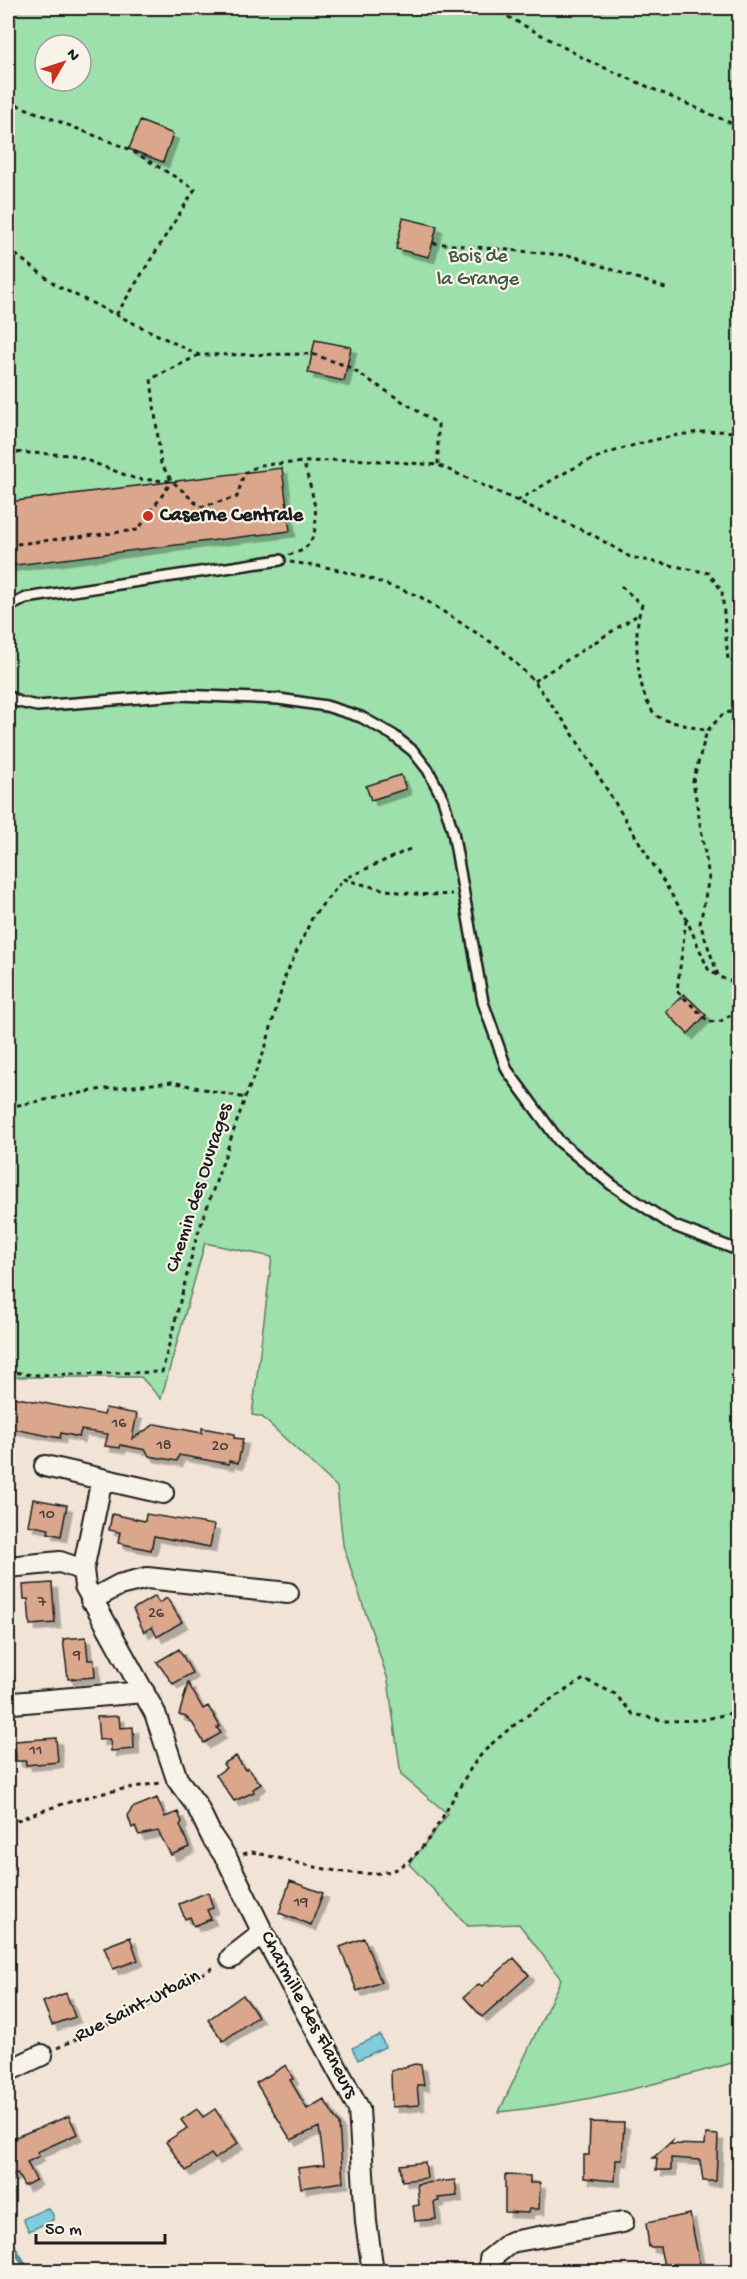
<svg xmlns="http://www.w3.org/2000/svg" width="747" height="2279" font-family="'Gochi Hand',sans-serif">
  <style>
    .green { fill: #9de0ab; stroke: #5c7e64; stroke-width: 1.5; fill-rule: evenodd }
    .water { fill: #7fccdd; stroke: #578690; stroke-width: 1.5 }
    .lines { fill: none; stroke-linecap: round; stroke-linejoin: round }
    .stream { stroke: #578690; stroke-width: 5 }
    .building { fill: #daa78d; stroke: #1c1c1c; stroke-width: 1.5; filter: url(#shadow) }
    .lane-casing { stroke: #1c1c1c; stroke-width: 14 }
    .street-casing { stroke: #1c1c1c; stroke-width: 24 }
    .path { stroke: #1c1c1c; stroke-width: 3; stroke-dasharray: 4.5 4.5; stroke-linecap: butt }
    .lane { stroke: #f7f3e8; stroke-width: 9 }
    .street { stroke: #f7f3e8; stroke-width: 20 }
    .poi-dot { fill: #c8321e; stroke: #f7f3e8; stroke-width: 2 }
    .labels { text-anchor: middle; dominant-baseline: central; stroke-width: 4.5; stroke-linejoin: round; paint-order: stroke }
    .number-label { font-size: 16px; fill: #4c3f38 }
    .park-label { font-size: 20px; fill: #435747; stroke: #f7f3e8 }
    .poi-label { font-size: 20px; font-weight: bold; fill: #1c1c1c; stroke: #f7f3e8; text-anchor: start }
    .street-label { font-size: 20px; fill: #1c1c1c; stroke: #f7f3e8 }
  </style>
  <defs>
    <filter id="shadow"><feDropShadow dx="5.5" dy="5.5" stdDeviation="0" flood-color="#0004"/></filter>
  </defs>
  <rect width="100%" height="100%" fill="#f1e4d6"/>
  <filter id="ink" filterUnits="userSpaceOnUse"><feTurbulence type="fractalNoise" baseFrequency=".0167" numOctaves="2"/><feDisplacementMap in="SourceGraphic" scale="12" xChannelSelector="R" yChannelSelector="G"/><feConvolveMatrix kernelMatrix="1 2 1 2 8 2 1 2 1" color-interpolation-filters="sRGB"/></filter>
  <g filter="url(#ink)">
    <path class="green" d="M8,8H739V2061C660,2083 582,2104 499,2112L561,1979L519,1924L468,1926L409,1864L448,1814L401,1775L388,1680L343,1545L337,1487L262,1417L252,1415L272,1257L205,1243L161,1399L141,1377H8ZM45,45H81V81H45Z"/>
    <path class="water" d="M380,2035L385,2047L358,2060L352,2048Z
      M47,2208L53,2214V2220L29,2231L23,2219Z"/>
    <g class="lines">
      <path class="stream" d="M8,2238L29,2272"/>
    </g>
    <path class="building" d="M140,121L173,134L163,162L129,149Z
      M403,218L437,226L429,257L396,249Z
      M315,340L351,347L344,381L308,373Z
      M282,468L290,531L8,566V502Z
      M401,775L406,789L371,800L366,786Z
      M684,994L706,1015L688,1034L666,1012Z
      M8,1396L104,1415L106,1408L137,1414L132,1439L155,1424L202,1433V1428L235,1434L234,1438L243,1439L238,1463L229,1461V1464L179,1455L177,1461L149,1456L146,1450L120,1445V1448L105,1446L108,1434L81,1430L79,1437L61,1433L60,1438L8,1428Z
      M33,1499L67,1505L61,1536L48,1533L49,1529L28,1525Z
      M112,1514L145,1521L146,1514L214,1525L210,1547L154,1536L151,1550L118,1543L120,1532L109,1530Z
      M52,1583L55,1623L30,1625L28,1599H24L23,1585Z
      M155,1596L159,1603L167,1598L182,1622L157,1637L152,1627L144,1632L133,1609Z
      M86,1637L88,1660H94L95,1677L68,1679L63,1639Z
      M179,1649L192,1673L173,1684L157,1662Z
      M188,1683L203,1709L208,1706L220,1726L217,1728L221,1733L204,1743L193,1724L186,1717L179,1715Z
      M119,1716L120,1728L133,1727L134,1749L111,1751L110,1739L99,1740L97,1717Z
      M56,1738L58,1762L26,1765V1761H16L15,1741Z
      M236,1756L245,1770L248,1768L261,1784L253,1789L254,1792L234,1801L216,1775L226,1768L223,1764Z
      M157,1798L165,1817L178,1812L182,1822L180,1825L189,1847L171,1855L158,1831L139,1835L135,1826L132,1828L128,1816L132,1808Z
      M290,1881L323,1893L311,1925L279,1913Z
      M208,1892L213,1908L207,1910L211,1919L194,1926L190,1917L185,1919L179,1904Z
      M130,1937L138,1960L113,1969L104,1947Z
      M364,1938L381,1982L357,1991L340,1947Z
      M514,1958L529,1975L482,2017L464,1997L479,1984L482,1986Z
      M66,1993L75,2017L52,2025L43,2002Z
      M243,1995L258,2016L223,2041L208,2020Z
      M415,2064L421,2065L424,2085H417L419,2105L392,2107L391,2071Z
      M286,2065L293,2079L290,2080L307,2109L324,2099L339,2124L343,2182L301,2188L298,2168L324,2165L319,2127L291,2140L256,2083Z
      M197,2109L203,2117L215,2109L238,2143L215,2159L211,2154L186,2171L166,2142L187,2128L181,2120Z
      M69,2116L77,2134L37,2152L39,2156L27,2162L36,2180L24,2186L17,2173L8,2178V2140Z
      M590,2122L624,2123L622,2160H616L615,2181L584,2178V2155H589Z
      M706,2134L718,2135L716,2181H703L700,2160L671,2158V2170H656L657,2158H653L672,2141L671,2144L705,2145Z
      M425,2162L427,2178L402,2181L400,2165Z
      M505,2175L530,2176V2183H540L539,2209H529L528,2213L505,2212Z
      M455,2180L457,2196L438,2198L439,2201L434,2202L436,2219L415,2221L413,2206L419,2205L417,2184Z
      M690,2214L701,2271H665L660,2247H649L646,2223Z"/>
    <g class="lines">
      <g class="lane-casing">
        <path id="lane" d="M8,607L26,598L280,560
          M8,696L19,702L37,706L178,695L279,699L326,706L361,717L393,735L413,751L428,770L443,799L453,832L483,1002L507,1070L559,1141L612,1185L672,1225L740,1251"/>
      </g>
      <g class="street-casing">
        <path id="street" d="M45,1466L163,1493
          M102,1479L83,1570L85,1586L155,1713L177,1779L197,1806L212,1837L227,1859L263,1933L359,2109L366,2222L373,2272
          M8,1567L60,1562L83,1570
          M91,1600L119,1585L147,1578L288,1593
          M13,1703L144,1692
          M231,1958L263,1933
          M8,2071L42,2055
          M490,2272V2259L511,2242L623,2222"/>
      </g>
      <path class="path" d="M492,8L589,61L740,127
        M8,104L12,103L129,149L195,189L116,315
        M433,243L573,256L668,289
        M8,249L59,287L199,355L312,354L347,366L438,424V465
        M199,355L151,379L161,464L172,481L200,507L237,497L244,473L260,465L352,459L438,465L593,535L630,557L709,573L722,591L728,660L740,664
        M8,452L73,455L136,479L172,481
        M517,501C538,489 559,475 582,464C620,446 698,425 740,433
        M8,545L138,530L172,481
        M289,555C295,553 303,551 306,547C326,527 310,487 304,464
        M290,562L331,568L371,579L419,596L500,648L534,681L569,728L686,918L708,969L719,977L740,984
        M621,586L642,605C632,628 636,699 657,716C666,722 695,727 707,731
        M534,681L636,616
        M410,849L344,879C380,890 414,897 452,894
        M686,920L677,991L709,1022L721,1021L740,1009
        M718,975L700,924L709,877L693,781L707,731L724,713L740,711
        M8,1107L97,1090L172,1082L245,1098
        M8,1371L32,1375L162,1372L196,1239L245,1098L265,1049L285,977L313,916L344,879
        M8,1824C58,1803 107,1790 161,1783
        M243,1854L252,1852C291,1860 352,1881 391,1871C428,1860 454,1790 476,1761C498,1732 552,1698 584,1679L615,1694L633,1714L666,1721L702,1720L740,1711
        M57,2048L147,2006L216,1966"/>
      <use href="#lane" class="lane"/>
      <use href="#street" class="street"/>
    </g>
  </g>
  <circle class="poi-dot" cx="148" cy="516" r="6"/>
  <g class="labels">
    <g class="number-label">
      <text x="119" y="1424">16</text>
      <text x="164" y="1446">18</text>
      <text x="220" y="1447">20</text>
      <text x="47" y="1515">10</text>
      <text x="42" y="1603">7</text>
      <text x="156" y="1614">26</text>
      <text x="77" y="1656">9</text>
      <text x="36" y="1751">11</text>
      <text x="301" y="1903">19</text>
    </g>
    <g class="park-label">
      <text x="478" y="257">Bois de<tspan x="478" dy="23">la Grange</tspan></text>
    </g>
    <g class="poi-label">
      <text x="160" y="516">Caserne Centrale</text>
    </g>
    <g class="street-label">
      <text transform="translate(200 1188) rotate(-72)">Chemin des Ouvrages</text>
      <text transform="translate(138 2007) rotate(-27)">Rue Saint-Urbain</text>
      <text transform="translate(308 2015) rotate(62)">Charmille des Flaneurs</text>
    </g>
  </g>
  <rect width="747" height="2279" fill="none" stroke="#f7f3e8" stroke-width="30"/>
  <rect x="15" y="15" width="717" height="2249" fill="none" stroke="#1c1c1c" stroke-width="2" filter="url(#ink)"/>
  <g transform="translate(63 63) rotate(51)"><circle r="28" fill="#f7f3e8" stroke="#9f9d96" stroke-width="1.5"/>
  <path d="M0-4.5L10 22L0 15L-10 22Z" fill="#c8321e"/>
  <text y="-9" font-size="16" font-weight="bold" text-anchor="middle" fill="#1c1c1c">N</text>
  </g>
  <path d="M36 2234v9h129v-9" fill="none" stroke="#1c1c1c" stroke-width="3"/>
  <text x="45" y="2234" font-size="18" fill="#1c1c1c" stroke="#f7f3e8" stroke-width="4.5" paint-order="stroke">50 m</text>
</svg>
